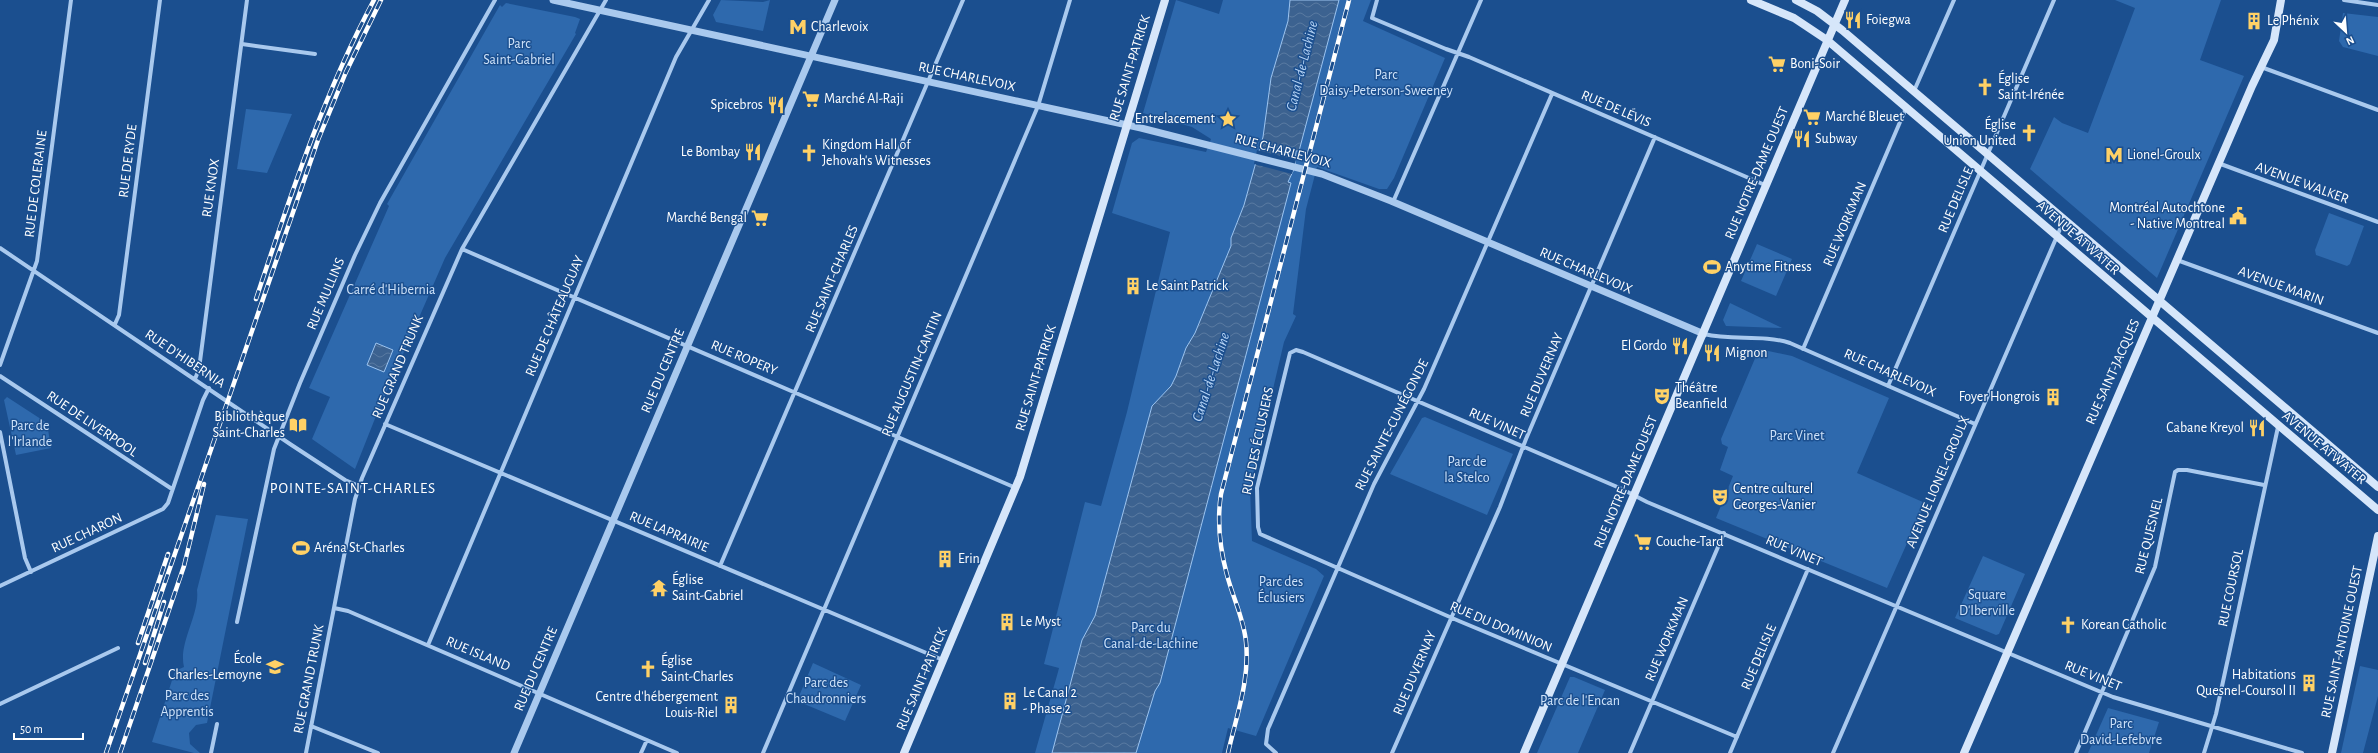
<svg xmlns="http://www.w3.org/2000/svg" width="2378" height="753" font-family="'Alegreya Sans',sans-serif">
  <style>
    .green { fill: #2e69ad }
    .water { fill: url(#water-waves); stroke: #9cc4f0 }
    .pier { fill: #1b4f8f }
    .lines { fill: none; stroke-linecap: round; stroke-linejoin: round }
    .minor { stroke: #a9c9ee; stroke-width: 4 }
    .tertiary { stroke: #a9c9ee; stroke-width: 7 }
    .secondary { stroke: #d6e6fa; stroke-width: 8 }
    .rail-casing { stroke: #fff; stroke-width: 4.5 }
    .rail { stroke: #1b4f8f; stroke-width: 3; stroke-dasharray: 9; stroke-linecap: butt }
    .labels { text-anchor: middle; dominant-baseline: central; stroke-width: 3; stroke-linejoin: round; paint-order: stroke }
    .poi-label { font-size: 14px; fill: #fff; stroke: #1b4f8f; text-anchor: start }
    .park-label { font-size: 14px; fill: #cfe3fa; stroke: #1b4f8f }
    .street-label { font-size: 14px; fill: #fff; stroke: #1b4f8f }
    .water-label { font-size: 15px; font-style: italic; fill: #b5d3f5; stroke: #1b4f8f }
    .neighbourhood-label { font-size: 15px; letter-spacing: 1px; fill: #fff; stroke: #1b4f8f }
  </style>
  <defs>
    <pattern id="water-waves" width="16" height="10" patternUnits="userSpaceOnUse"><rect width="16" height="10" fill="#3c6290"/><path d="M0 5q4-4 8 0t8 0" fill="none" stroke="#597aa1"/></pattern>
  </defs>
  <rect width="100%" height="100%" fill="#1b4f8f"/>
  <path class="green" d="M721,0L763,2L770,0L763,31L716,22L713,15Z
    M1176,0L1219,14L1223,0H1371L1363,21L1445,58L1394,178L1387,189H1379L1317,167L1306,209L1293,314L1296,316L1284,342L1250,488L1252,541L1316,569L1324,576L1256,736L1228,728L1222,753H1035L1058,672L1059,668L1044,664L1085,502L1101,506L1127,412L1170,232L1112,213L1132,143L1139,138L1206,152L1211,139L1192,127L1143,113Z
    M2115,0H2221L2200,60L2244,76L2157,278L2030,169L2054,117L2062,123L2088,133L2135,8Z
    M506,3L575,17L580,19L575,33L576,34L445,258L376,416L355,469L312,439L330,397L309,388L389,206L387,204L500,5L502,7Z
    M2343,13L2378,17V56L2343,47L2339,41Z
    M246,109L292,114L267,173L237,169Z
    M2329,213L2364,226L2350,264L2347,266L2316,255L2315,250Z
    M1757,244L1792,259L1776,296L1741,281Z
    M1730,303L1782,328L1726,326L1723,320Z
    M1759,349L1792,356L1889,398L1857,473L1925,503L1887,588L1716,518L1733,476L1720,470L1728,447L1722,444L1721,439Z
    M7,397L47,423L51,448L16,455L4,400Z
    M1425,417L1513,454L1487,515L1390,474L1422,418Z
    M216,515L248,519L207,723L196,725L189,733L190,744L200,753H194L152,742L175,671L184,667C178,643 200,615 197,590Z
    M1983,556L2025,574L1999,634L1996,635L1955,618Z
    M813,663L861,685L845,721L797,701Z
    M2360,666L2378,670V696L2363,753H2341Z
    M1570,677H1574L1605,690L1578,753H1537Z
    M2108,708L2159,722L2149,753H2088Z"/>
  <path class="water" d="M1290,0H1339L1299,151H1296L1295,167L1288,182L1291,183L1160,683L1155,691L1136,753H1052L1082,640L1095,616L1152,406L1171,386L1176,376L1186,348L1195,333L1231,246V238L1244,205L1263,137L1271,78L1288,21Z
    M376,343L393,350L384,372L367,365Z"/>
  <path class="pier" d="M1257,150L1296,160L1292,174L1254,164Z"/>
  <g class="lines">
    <path class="minor" d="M1377,0L1372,18L1446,49L1469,57L1765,185
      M2344,0L2378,5
      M242,44L315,54
      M2261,67L2378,110
      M1914,91L1954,0
      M2218,163L2378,222
      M1393,202L1481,0
      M0,248L290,444L345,480L359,486
      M462,249L1016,488
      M2177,260L2378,333
      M115,324L119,315L160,0
      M1704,334C1732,341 1762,334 1790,343L1975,424
      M1803,349L1906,108
      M0,365L37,261L71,0
      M0,376L172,489
      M195,379L199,369L247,0
      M1888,386L2054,0
      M385,424L943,660
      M0,432L25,558L31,572
      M720,566L963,0
      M0,586L163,509L168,503L203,400L209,388
      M334,608L348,611L677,753
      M237,622L274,449L300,383L355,255L380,203L495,0
      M428,645L676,57L709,0
      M0,704L118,648
      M311,726L378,753
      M1737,737L1459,621L1260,534L1258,527L1257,488L1290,353L1296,350L1303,352L1622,489L1647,502L2113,697L2302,753
      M211,753L217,724
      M306,753L355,499L362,478L462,249L606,0
      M641,753L647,740
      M763,753L1038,106L1070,0
      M1276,753L1266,744L1268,729L1374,484L1424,389L1552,94
      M1392,753L1500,507L1526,439L1655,137
      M1630,753L1724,533
      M1730,753L1808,569
      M1833,753L2064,220
      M2076,753L2155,567L2175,472L2178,470H2187L2264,485
      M2204,753L2216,714L2278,427"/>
    <path class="tertiary" d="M553,0L1141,128L1322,174L1391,201L1704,334
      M514,753L835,0"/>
    <path class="secondary" d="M1751,0L1794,18L1827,40L2378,510
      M1796,0L1817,11L1842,30L2378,487
      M904,753L1020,477L1165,0
      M1524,753L1845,0
      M1964,753L2252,86L2274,40L2281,0
      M2332,753L2378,536"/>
    <g class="rail-casing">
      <path id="rail" d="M256,299C290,197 323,95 374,0
        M138,643L168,554
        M145,663L164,602
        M106,753L318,140L346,72L381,0
        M120,753L184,566L204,484
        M1228,753C1236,717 1250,680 1246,642C1244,619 1233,598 1227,575C1220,549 1217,520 1221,494L1349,0"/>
    </g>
    <use href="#rail" class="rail"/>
  </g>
  <defs>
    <g id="restaurant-bare" transform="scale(1.38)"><path d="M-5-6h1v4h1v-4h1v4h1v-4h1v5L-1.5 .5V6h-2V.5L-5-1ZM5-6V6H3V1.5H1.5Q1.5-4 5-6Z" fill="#ffd166" stroke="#1b4f8f" stroke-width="2.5" paint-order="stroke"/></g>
    <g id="building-bare" transform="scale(1.38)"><path d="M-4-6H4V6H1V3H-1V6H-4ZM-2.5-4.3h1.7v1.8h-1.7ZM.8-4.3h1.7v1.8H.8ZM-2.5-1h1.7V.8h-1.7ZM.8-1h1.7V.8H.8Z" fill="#ffd166" stroke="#1b4f8f" stroke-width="2.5" paint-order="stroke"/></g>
    <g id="metro-bare" transform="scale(1.38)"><path d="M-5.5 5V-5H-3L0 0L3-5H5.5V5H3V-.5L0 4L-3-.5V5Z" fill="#ffd166" stroke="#1b4f8f" stroke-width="2.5" paint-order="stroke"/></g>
    <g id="supermarket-bare" transform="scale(1.38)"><path d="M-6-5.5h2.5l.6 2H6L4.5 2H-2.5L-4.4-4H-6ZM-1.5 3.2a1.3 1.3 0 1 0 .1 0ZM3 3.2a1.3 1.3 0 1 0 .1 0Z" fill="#ffd166" stroke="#1b4f8f" stroke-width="2.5" paint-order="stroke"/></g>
    <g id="church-bare" transform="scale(1.38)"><path d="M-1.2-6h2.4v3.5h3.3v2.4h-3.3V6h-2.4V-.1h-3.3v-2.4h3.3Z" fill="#ffd166" stroke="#1b4f8f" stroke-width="2.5" paint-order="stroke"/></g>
    <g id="sight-bare" transform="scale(1.38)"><path d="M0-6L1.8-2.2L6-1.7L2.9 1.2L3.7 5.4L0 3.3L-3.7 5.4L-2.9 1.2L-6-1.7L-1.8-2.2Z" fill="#ffd166" stroke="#1b4f8f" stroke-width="2.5" paint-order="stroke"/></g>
    <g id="civic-bare" transform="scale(1.38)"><path d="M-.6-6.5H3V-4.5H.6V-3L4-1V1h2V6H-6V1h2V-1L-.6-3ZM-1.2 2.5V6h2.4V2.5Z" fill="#ffd166" stroke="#1b4f8f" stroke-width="2.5" paint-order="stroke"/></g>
    <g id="stadium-bare" transform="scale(1.38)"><path d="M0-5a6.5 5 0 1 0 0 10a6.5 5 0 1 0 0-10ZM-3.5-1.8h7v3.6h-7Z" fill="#ffd166" stroke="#1b4f8f" stroke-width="2.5" paint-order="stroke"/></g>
    <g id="theatre-bare" transform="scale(1.38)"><path d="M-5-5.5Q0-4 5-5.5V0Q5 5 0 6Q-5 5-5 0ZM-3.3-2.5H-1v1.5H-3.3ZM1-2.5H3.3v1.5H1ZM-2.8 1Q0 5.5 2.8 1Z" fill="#ffd166" stroke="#1b4f8f" stroke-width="2.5" paint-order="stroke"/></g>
    <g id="library-bare" transform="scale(1.38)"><path d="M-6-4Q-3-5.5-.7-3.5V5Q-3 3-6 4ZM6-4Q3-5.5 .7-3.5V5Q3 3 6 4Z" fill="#ffd166" stroke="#1b4f8f" stroke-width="2.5" paint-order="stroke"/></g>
    <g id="temple-bare" transform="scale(1.38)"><path d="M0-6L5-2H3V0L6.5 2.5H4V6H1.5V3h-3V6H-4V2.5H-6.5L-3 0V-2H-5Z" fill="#ffd166" stroke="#1b4f8f" stroke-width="2.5" paint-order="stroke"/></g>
    <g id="school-bare" transform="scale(1.38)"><path d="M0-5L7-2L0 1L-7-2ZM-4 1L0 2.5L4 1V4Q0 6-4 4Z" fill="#ffd166" stroke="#1b4f8f" stroke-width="2.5" paint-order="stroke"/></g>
  </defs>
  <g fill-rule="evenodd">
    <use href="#restaurant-bare" x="1853" y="20"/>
    <use href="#building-bare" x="2254" y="21"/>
    <use href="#metro-bare" x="798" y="27"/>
    <use href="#supermarket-bare" x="1777" y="64"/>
    <use href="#church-bare" x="1985" y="87"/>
    <use href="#supermarket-bare" x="811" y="99"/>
    <use href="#restaurant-bare" x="776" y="105"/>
    <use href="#supermarket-bare" x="1812" y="117"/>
    <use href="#sight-bare" x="1228" y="119"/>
    <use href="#church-bare" x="2029" y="133"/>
    <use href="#restaurant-bare" x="1802" y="139"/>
    <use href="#restaurant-bare" x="753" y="152"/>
    <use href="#church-bare" x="809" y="153"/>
    <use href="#metro-bare" x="2114" y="155"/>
    <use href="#civic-bare" x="2238" y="216"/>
    <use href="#supermarket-bare" x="760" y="218"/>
    <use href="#stadium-bare" x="1712" y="267"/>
    <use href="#building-bare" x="1133" y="286"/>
    <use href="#restaurant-bare" x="1680" y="346"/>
    <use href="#restaurant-bare" x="1712" y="353"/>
    <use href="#theatre-bare" x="1662" y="396"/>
    <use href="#building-bare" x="2053" y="397"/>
    <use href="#library-bare" x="298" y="425"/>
    <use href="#restaurant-bare" x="2257" y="428"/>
    <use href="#theatre-bare" x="1720" y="497"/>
    <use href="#supermarket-bare" x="1643" y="542"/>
    <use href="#stadium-bare" x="301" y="548"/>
    <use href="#building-bare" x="945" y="559"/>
    <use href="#temple-bare" x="659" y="588"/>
    <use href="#building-bare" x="1007" y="622"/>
    <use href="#church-bare" x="2068" y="625"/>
    <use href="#school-bare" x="275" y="667"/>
    <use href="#church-bare" x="648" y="669"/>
    <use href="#building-bare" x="2309" y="683"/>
    <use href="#building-bare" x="1010" y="701"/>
    <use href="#building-bare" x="731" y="705"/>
  </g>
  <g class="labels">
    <g class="poi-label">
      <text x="1866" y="20">Foiegwa</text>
      <text x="2267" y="21">Le Phénix</text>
      <text x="811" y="27">Charlevoix</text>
      <text x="1790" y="64">Boni-Soir</text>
      <text x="1998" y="79">Église<tspan x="1998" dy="16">Saint-Irénée</tspan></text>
      <text x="824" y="99">Marché Al-Raji</text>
      <text x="763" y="105" text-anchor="end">Spicebros</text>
      <text x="1825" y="117">Marché Bleuet</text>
      <text x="1215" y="119" text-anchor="end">Entrelacement</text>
      <text x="2016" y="125" text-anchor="end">Église<tspan x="2016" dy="16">Union United</tspan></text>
      <text x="1815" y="139">Subway</text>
      <text x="822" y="145">Kingdom Hall of<tspan x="822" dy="16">Jehovah's Witnesses</tspan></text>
      <text x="740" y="152" text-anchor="end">Le Bombay</text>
      <text x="2127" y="155">Lionel-Groulx</text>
      <text x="2225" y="208" text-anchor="end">Montréal Autochtone<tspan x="2225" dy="16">- Native Montreal</tspan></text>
      <text x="747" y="218" text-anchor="end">Marché Bengal</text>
      <text x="1725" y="267">Anytime Fitness</text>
      <text x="1146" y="286">Le Saint Patrick</text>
      <text x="1667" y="346" text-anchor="end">El Gordo</text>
      <text x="1725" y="353">Mignon</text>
      <text x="1675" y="388">Théâtre<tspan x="1675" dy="16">Beanfield</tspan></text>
      <text x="2040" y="397" text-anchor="end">Foyer Hongrois</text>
      <text x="285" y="417" text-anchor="end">Bibliothèque<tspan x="285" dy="16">Saint-Charles</tspan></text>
      <text x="2244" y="428" text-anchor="end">Cabane Kreyol</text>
      <text x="1733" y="489">Centre culturel<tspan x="1733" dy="16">Georges-Vanier</tspan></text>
      <text x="1656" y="542">Couche-Tard</text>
      <text x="314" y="548">Aréna St-Charles</text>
      <text x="958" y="559">Erin</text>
      <text x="672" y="580">Église<tspan x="672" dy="16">Saint-Gabriel</tspan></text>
      <text x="1020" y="622">Le Myst</text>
      <text x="2081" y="625">Korean Catholic</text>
      <text x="262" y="659" text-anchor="end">École<tspan x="262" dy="16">Charles-Lemoyne</tspan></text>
      <text x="661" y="661">Église<tspan x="661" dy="16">Saint-Charles</tspan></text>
      <text x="2296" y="675" text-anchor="end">Habitations<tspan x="2296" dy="16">Quesnel-Coursol II</tspan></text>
      <text x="1023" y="693">Le Canal 2<tspan x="1023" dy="16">- Phase 2</tspan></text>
      <text x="718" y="697" text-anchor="end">Centre d'hébergement<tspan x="718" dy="16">Louis-Riel</tspan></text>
    </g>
    <g class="park-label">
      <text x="519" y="44">Parc<tspan x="519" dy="16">Saint-Gabriel</tspan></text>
      <text x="1386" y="75">Parc<tspan x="1386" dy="16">Daisy-Peterson-Sweeney</tspan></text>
      <text x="391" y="290">Carré d'Hibernia</text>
      <text x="30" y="426">Parc de<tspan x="30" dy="16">l'Irlande</tspan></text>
      <text x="1797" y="436">Parc Vinet</text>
      <text x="1467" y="462">Parc de<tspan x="1467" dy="16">la Stelco</tspan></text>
      <text x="1281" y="582">Parc des<tspan x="1281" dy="16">Éclusiers</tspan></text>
      <text x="1987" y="595">Square<tspan x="1987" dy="16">D'Iberville</tspan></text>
      <text x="1151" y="628">Parc du<tspan x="1151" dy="16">Canal-de-Lachine</tspan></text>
      <text x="826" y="683">Parc des<tspan x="826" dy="16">Chaudronniers</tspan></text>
      <text x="187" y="696">Parc des<tspan x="187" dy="16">Apprentis</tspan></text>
      <text x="1580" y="701">Parc de l'Encan</text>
      <text x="2121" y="724">Parc<tspan x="2121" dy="16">David-Lefebvre</tspan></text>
    </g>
    <g class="street-label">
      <text transform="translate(1130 68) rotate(-73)">RUE SAINT-PATRICK</text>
      <text transform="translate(967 77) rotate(12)">RUE CHARLEVOIX</text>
      <text transform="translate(1616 109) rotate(23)">RUE DE LÉVIS</text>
      <text transform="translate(1283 151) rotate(15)">RUE CHARLEVOIX</text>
      <text transform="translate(128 161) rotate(-83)">RUE DE RYDE</text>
      <text transform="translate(1757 173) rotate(-67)">RUE NOTRE-DAME OUEST</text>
      <text transform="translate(2302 183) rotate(20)">AVENUE WALKER</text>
      <text transform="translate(36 184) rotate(-83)">RUE DE COLERAINE</text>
      <text transform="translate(211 188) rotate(-82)">RUE KNOX</text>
      <text transform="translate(1956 200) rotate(-67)">RUE DELISLE</text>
      <text transform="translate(1845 224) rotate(-67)">RUE WORKMAN</text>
      <text transform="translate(2078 238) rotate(41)">AVENUE ATWATER</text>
      <text transform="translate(1586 271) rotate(23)">RUE CHARLEVOIX</text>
      <text transform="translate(832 279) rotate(-67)">RUE SAINT-CHARLES</text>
      <text transform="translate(2281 286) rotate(20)">AVENUE MARIN</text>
      <text transform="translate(326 294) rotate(-67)">RUE MULLINS</text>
      <text transform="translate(555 316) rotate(-67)">RUE DE CHÂTEAUGUAY</text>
      <text transform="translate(744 358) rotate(23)">RUE ROPERY</text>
      <text transform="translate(185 359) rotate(34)">RUE D'HIBERNIA</text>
      <text transform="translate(398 367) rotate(-67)">RUE GRAND TRUNK</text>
      <text transform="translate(663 371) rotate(-67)">RUE DU CENTRE</text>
      <text transform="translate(2113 372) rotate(-66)">RUE SAINT-JACQUES</text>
      <text transform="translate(1890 373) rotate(24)">RUE CHARLEVOIX</text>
      <text transform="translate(912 374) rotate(-67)">RUE AUGUSTIN-CANTIN</text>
      <text transform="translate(1542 375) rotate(-67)">RUE DUVERNAY</text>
      <text transform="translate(1036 378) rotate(-73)">RUE SAINT-PATRICK</text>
      <text transform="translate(92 424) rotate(34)">RUE DE LIVERPOOL</text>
      <text transform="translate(1497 424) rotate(24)">RUE VINET</text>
      <text transform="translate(1392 425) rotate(-63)">RUE SAINTE-CUNÉGONDE</text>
      <text transform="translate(1258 441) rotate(-78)">RUE DES ÉCLUSIERS</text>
      <text transform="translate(2324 448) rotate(40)">AVENUE ATWATER</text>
      <text transform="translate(1626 482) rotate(-67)">RUE NOTRE-DAME OUEST</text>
      <text transform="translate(1938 482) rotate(-67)">AVENUE LIONEL-GROULX</text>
      <text transform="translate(669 532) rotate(23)">RUE LAPRAIRIE</text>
      <text transform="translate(87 533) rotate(-25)">RUE CHARON</text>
      <text transform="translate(2149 536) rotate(-76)">RUE QUESNEL</text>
      <text transform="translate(1794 551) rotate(23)">RUE VINET</text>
      <text transform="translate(2231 588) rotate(-78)">RUE COURSOL</text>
      <text transform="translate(1501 627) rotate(23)">RUE DU DOMINION</text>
      <text transform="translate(1667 639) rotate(-67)">RUE WORKMAN</text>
      <text transform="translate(2342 642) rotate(-78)">RUE SAINT-ANTOINE OUEST</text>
      <text transform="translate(478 654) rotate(23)">RUE ISLAND</text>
      <text transform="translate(1759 657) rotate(-67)">RUE DELISLE</text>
      <text transform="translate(536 669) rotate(-67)">RUE DU CENTRE</text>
      <text transform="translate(1415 673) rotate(-67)">RUE DUVERNAY</text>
      <text transform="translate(2093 676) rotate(22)">RUE VINET</text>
      <text transform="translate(309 679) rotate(-79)">RUE GRAND TRUNK</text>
      <text transform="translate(922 679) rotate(-67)">RUE SAINT-PATRICK</text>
    </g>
    <g class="water-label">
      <text transform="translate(1302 66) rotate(-76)">Canal-de-Lachine</text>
      <text transform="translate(1211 377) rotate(-72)">Canal-de-Lachine</text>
    </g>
    <g class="neighbourhood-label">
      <text x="353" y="488">POINTE-SAINT-CHARLES</text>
    </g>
  </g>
  <g transform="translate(2346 32) rotate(154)" stroke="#1b4f8f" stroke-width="3" paint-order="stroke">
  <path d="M0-3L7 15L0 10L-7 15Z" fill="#ffffff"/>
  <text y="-6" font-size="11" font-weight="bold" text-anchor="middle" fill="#ffffff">N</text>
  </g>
  <path d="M14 733v6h69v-6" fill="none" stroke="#ffffff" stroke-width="2"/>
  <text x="20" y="733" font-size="12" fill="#ffffff" stroke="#1b4f8f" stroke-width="3" paint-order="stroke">50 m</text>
</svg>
